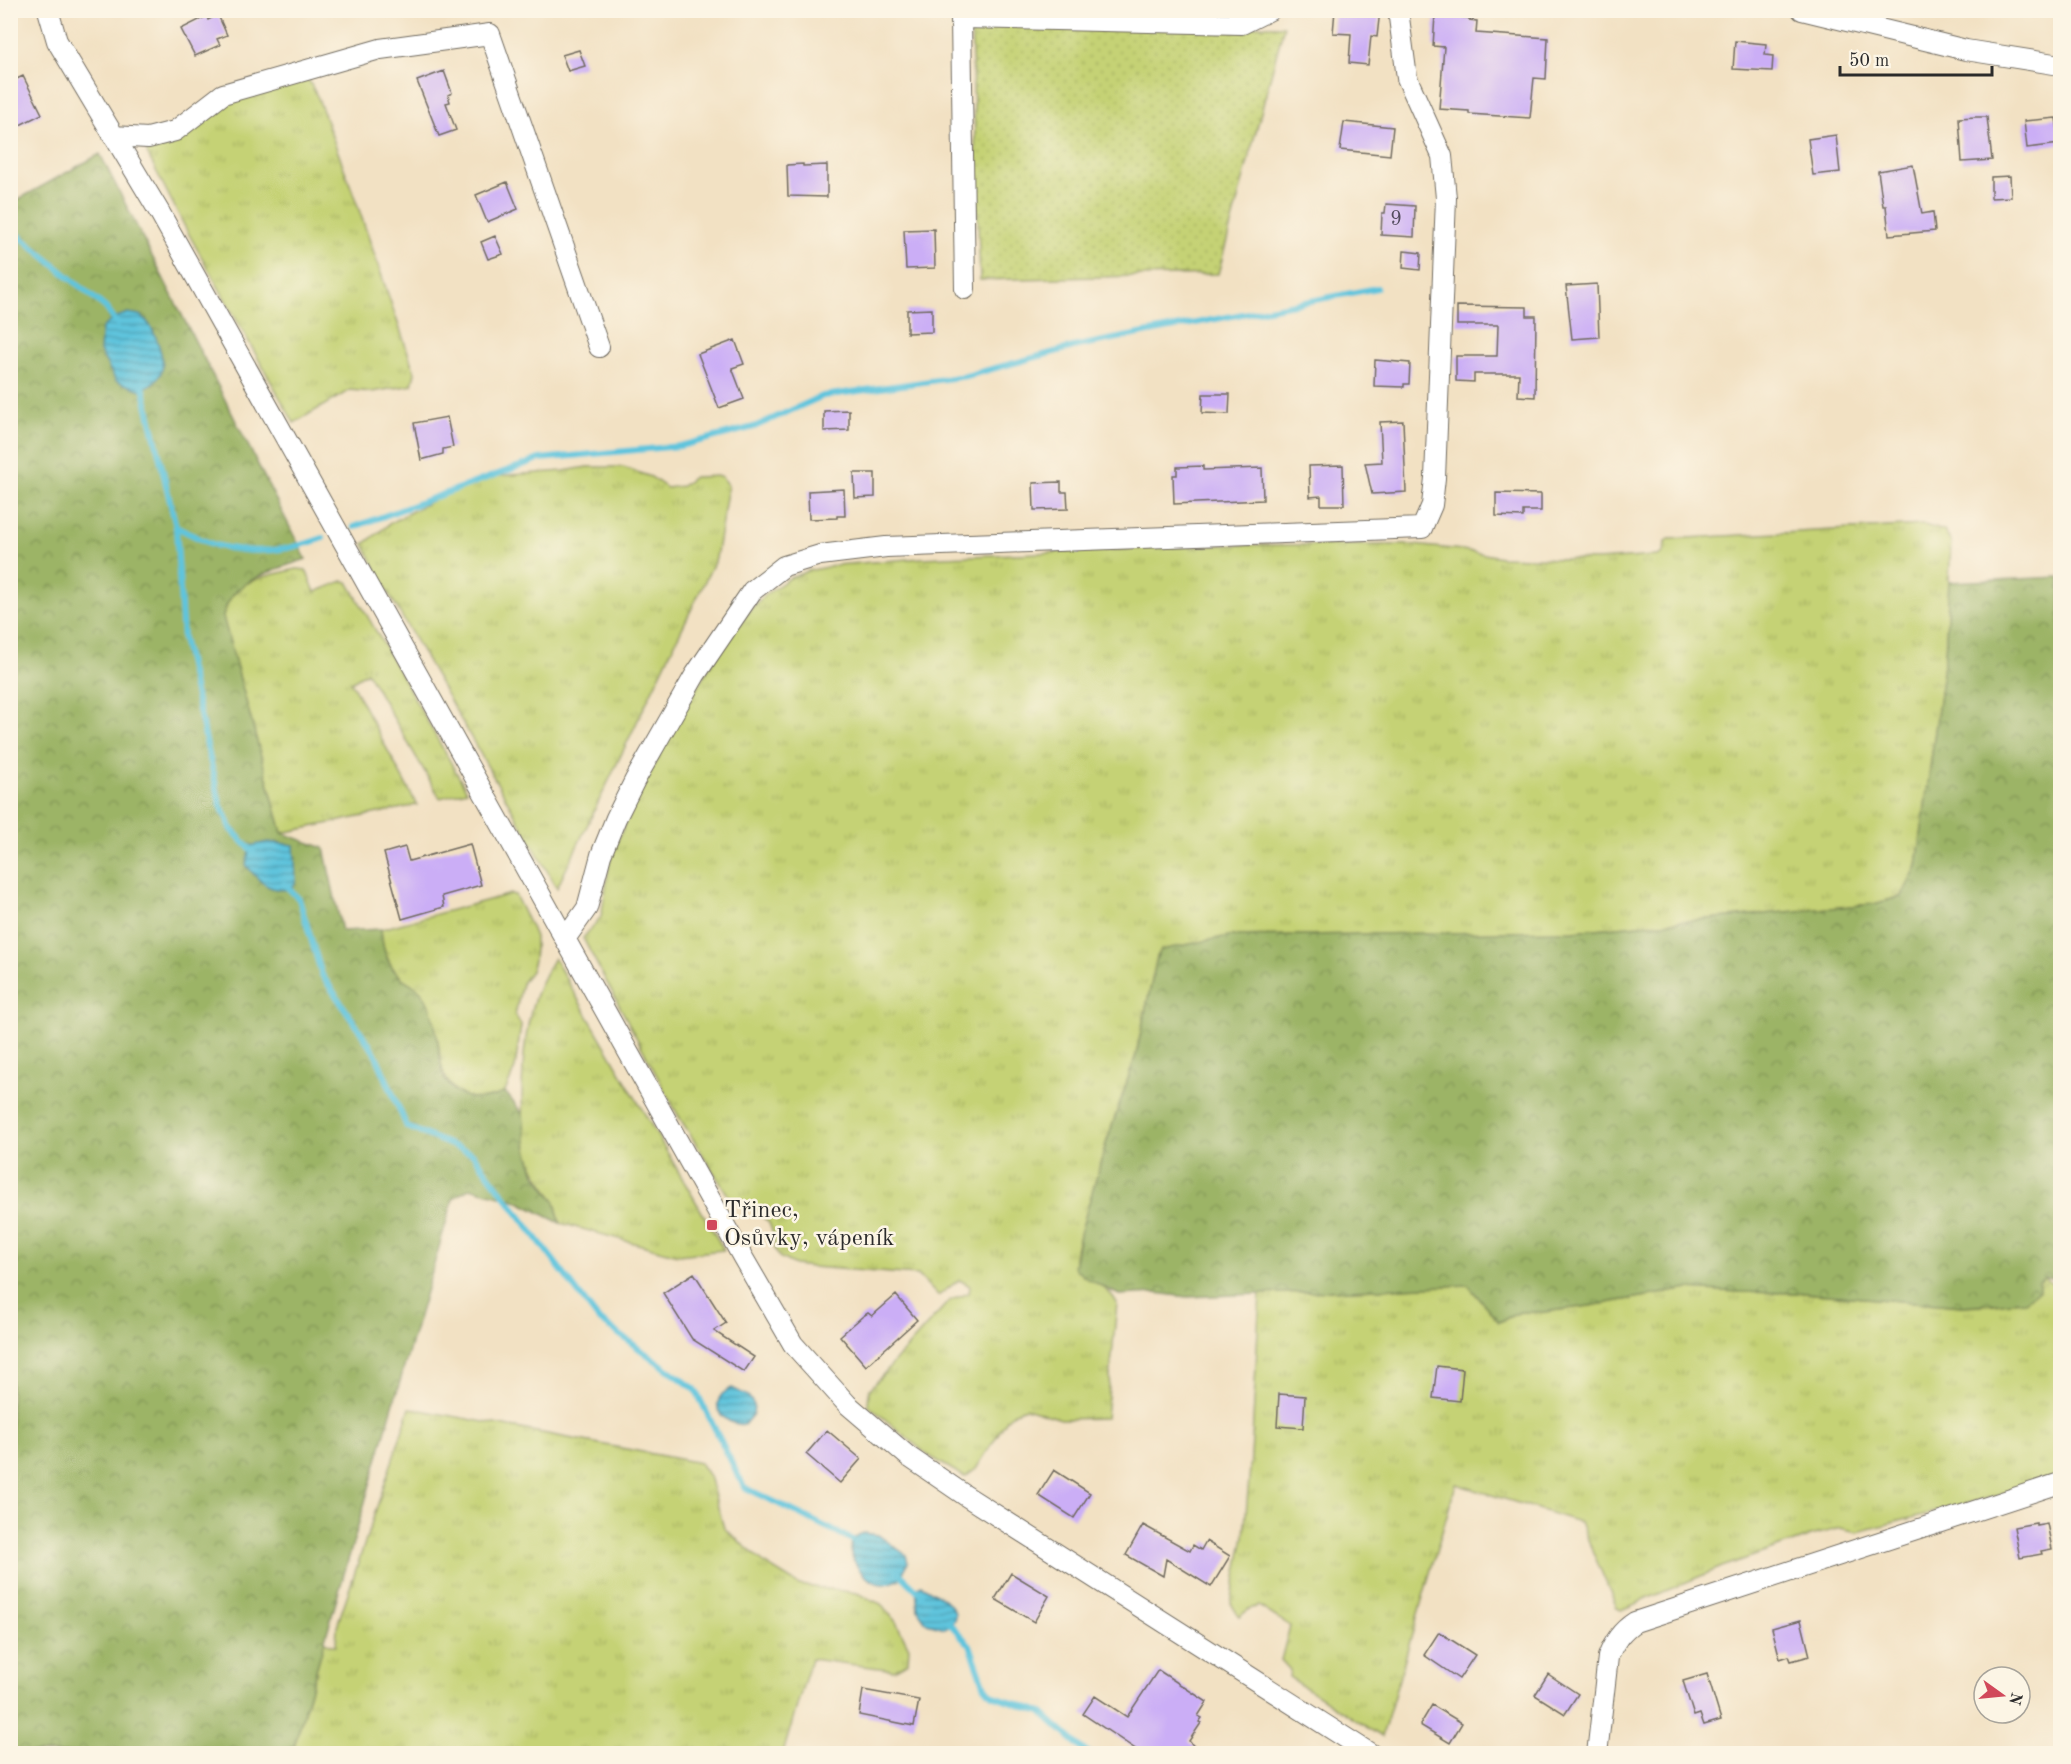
<svg xmlns="http://www.w3.org/2000/svg" width="2071" height="1764" font-family="'Old Standard TT',serif">
  <style>
    .grass { fill: url(#grass-tufts); stroke: #787e50; stroke-width: 1.5 }
    .forest { fill: url(#forest-crowns); stroke: #647048; stroke-width: 1.5 }
    .park { fill: url(#park-dots); stroke: #787e50; stroke-width: 1.5 }
    .water { fill: url(#water-rules); stroke: #457884; stroke-width: 1.5 }
    .lines { fill: none; stroke-linecap: round; stroke-linejoin: round }
    .stream { stroke: #5fc4dd; stroke-width: 6 }
    .building { fill: #cbaef6 }
    .minor-casing { stroke: #716b60; stroke-width: 22 }
    .minor { stroke: #fff; stroke-width: 20 }
    .poi-dot { fill: #d1495b; stroke: #fcf5e5; stroke-width: 2 }
    .labels { text-anchor: middle; dominant-baseline: central; stroke-width: 5; stroke-linejoin: round; paint-order: stroke }
    .number-label { font-size: 21px; fill: #534c5e }
    .poi-label { font-size: 24px; fill: #2b2b2b; stroke: #fcf5e5; text-anchor: start }
  </style>
  <defs>
    <pattern id="grass-tufts" width="24" height="20" patternUnits="userSpaceOnUse" patternTransform="scale(1.5)"><rect width="24" height="20" fill="#c5d274"/><path d="M3 7l-1-3M5 7V3M7 7l1-3M15 17l-1-3M17 17v-4M19 17l1-3" fill="none" stroke="#a9b465"/></pattern>
    <pattern id="forest-crowns" width="20" height="18" patternUnits="userSpaceOnUse" patternTransform="scale(1.5)"><rect width="20" height="18" fill="#9cb466"/><path d="M2 6a3 3 0 1 1 6 0M12 15a3 3 0 1 1 6 0" fill="none" stroke="#7f9354"/></pattern>
    <pattern id="park-dots" width="8" height="8" patternUnits="userSpaceOnUse" patternTransform="scale(1.5)"><rect width="8" height="8" fill="#c5d274"/><path d="M2 2h.1M6 6h.1" fill="none" stroke="#a9b465" stroke-width="1.8" stroke-linecap="round"/></pattern>
    <pattern id="water-rules" width="6" height="5" patternUnits="userSpaceOnUse" patternTransform="scale(1.5)"><rect width="6" height="5" fill="#5fc4dd"/><path d="M0 2.5h6" fill="none" stroke="#4f9fb3"/></pattern>
  </defs>
  <rect width="100%" height="100%" fill="#fcf5e5"/>
  <filter id="ink" filterUnits="userSpaceOnUse"><feTurbulence type="fractalNoise" baseFrequency=".0167" numOctaves="2"/><feDisplacementMap in="SourceGraphic" scale="12" xChannelSelector="R" yChannelSelector="G"/><feConvolveMatrix kernelMatrix="1 2 1 2 8 2 1 2 1" color-interpolation-filters="sRGB"/></filter>
  <filter id="wash" filterUnits="userSpaceOnUse"><feTurbulence type="fractalNoise" baseFrequency=".008" numOctaves="4" result="noise"/><feDisplacementMap in="SourceGraphic" scale="24" xChannelSelector="R" yChannelSelector="G"/><feGaussianBlur stdDeviation="1.35" result="paint"/><feColorMatrix in="noise" values="0 0 0 0 0 0 0 0 0 0 0 0 0 0 0 0 0 1.4 0 .05"/><feComposite in="paint" operator="in"/></filter>
  <g filter="url(#wash)">
    <rect width="100%" height="100%" fill="#f2e1c3"/>
    <path class="grass" d="M306,75L318,98L356,201L415,373L412,385L372,392L350,390L294,423L186,229L147,153L148,147L222,103Z
      M587,467H623L651,477L667,488L682,486L694,477L721,476L728,486L716,558L557,888L380,578L364,544L392,522L454,489L486,477L564,471Z
      M1924,525L1944,531L1951,542L1945,656L1917,866L1902,896L1874,904L1573,931L1229,936L1161,951L1157,957L1136,1055L1106,1144L1075,1253V1267C1088,1281 1108,1285 1117,1303L1106,1418L1061,1419L1026,1408L1017,1411L1008,1418L976,1469L965,1477L929,1456L868,1405L869,1390L949,1301L969,1293L970,1286L959,1280L938,1296L918,1275L812,1267L795,1265L779,1257L775,1249L774,1236L769,1223L755,1210L731,1200L678,1115L583,938L601,917L611,855L638,796L674,725L728,637L750,610L766,594L790,578L808,571L836,565L922,558L1229,545H1413L1462,550L1501,557L1597,560L1658,556L1664,552L1665,543L1669,539Z
      M297,569L306,570L315,592L343,581L348,582L467,791L440,798L367,672L351,682L417,805L282,833L223,617C229,579 267,576 297,569Z
      M511,894L515,895L531,927L535,937V948L534,960L531,971L522,983L515,1015L521,1025L515,1068L505,1092C491,1099 469,1104 457,1092C438,1074 442,1060 437,1037C433,1022 424,1008 418,994C412,981 407,984 399,975C387,963 382,946 381,929Z
      M554,958L724,1250L678,1255L560,1223C558,1216 557,1207 554,1200C544,1183 533,1172 528,1152C517,1110 522,1026 539,987C543,977 549,967 554,958Z
      M2044,1278L2060,1290V1476L2007,1493L1858,1532L1840,1528L1811,1536L1722,1567L1621,1610L1617,1608L1580,1522L1456,1484L1382,1737L1289,1677L1290,1670L1281,1660L1290,1626L1259,1606L1249,1609L1239,1617L1231,1603L1244,1536L1251,1457L1260,1294L1468,1285L1499,1322L1520,1312H1544L1589,1306L1688,1289L1740,1292L1804,1293L1963,1306L1998,1304Z
      M410,1408L700,1463L709,1476L724,1528L765,1564L799,1585L857,1593L881,1604L896,1622L909,1648L908,1662L894,1670L811,1659L783,1753L661,1754L650,1750L649,1754H292L324,1642L336,1646L337,1626Z"/>
    <path class="forest" d="M100,154L306,559C276,570 229,579 223,617L282,833L324,848L342,931L381,929C382,946 387,967 402,978C411,984 421,988 426,999C435,1016 437,1037 440,1056C441,1063 441,1073 445,1079C458,1101 483,1103 505,1092L523,1114L527,1150L535,1174L555,1202L560,1223L515,1200L470,1188L453,1199L292,1753H11L10,204Z
      M2060,577V1278H2045L2039,1282V1290L2025,1301L1963,1306L1804,1293L1740,1292L1688,1289L1589,1306L1544,1312H1520L1499,1322L1468,1285L1187,1297L1156,1293L1119,1295L1084,1277L1074,1267L1080,1234L1106,1144L1136,1055L1157,957L1161,950L1229,936L1573,931L1874,904L1902,896L1917,866L1945,656L1949,582Z"/>
    <path class="park" d="M971,24L1284,26L1218,274L980,280Z"/>
    <path class="water" d="M128,313C131,314 138,314 141,316C149,321 154,332 157,340C166,365 167,377 141,390L116,381L100,351L102,328L114,318Z
      M268,842L294,845L296,881L292,889C268,893 259,881 246,865L250,846Z
      M732,1388L748,1396L754,1405L753,1414L744,1425C740,1424 733,1424 729,1421C712,1411 715,1395 732,1388Z
      M864,1533L878,1535L906,1555L908,1563L899,1580C895,1581 889,1584 885,1584C862,1586 834,1540 864,1533Z
      M921,1585C935,1593 973,1612 945,1628L927,1623L918,1610L916,1588Z"/>
    <g class="lines">
      <path class="stream" d="M10,228L106,308L117,324
        M142,382L176,527L183,638L220,804L232,830L254,853
        M176,527C189,533 202,541 215,545C251,555 289,551 323,538
        M354,527L539,459L680,446L754,427L823,396L966,376L1077,346L1377,288
        M284,884L299,899L322,975L375,1053L407,1127L473,1154L598,1319L695,1389L744,1487L859,1543
        M896,1570L921,1594
        M947,1621L970,1645L985,1687L992,1695L1041,1712L1088,1754"/>
    </g>
    <g id="blocks">
      <path class="building" d="M1335,10H1380L1377,37L1371,36L1368,65L1349,63L1351,34L1333,33Z
        M218,15L227,35L217,39L220,45L195,56L181,29L207,16L208,20Z
        M1435,15L1469,18V20L1477,21L1476,33L1548,38L1546,79L1534,78L1530,118L1469,114V111L1439,109L1444,47L1433,46Z
        M1735,41L1766,44L1765,55L1773,56L1772,71L1733,69Z
        M579,50L585,66L568,71L562,55Z
        M444,71L452,93L448,95L450,102L446,103L456,130L439,136L417,81Z
        M23,76L42,114L10,130V82Z
        M1976,117H1987L1992,160L1962,162L1959,118Z
        M2056,118L2060,144L2027,148L2024,121Z
        M1344,122L1393,127L1390,155L1340,150Z
        M1836,135L1840,172L1813,175L1808,139Z
        M803,164V166L827,165V197L788,196L787,165Z
        M1913,165L1922,214L1933,212L1935,231L1889,235L1886,206H1883L1878,171Z
        M2010,176L2011,197L1991,198V177Z
        M507,182L518,209L487,222L476,195Z
        M1386,204L1415,206L1414,237L1381,235L1382,213H1385Z
        M934,229L935,268L906,269L904,230Z
        M495,236L503,254L488,259L481,242Z
        M1404,251L1421,253L1420,270L1403,268Z
        M1597,284L1599,337L1572,339L1566,286Z
        M1457,306L1527,307V316H1536L1535,397L1518,396L1519,374H1474V382L1456,381V356H1497L1498,325H1457Z
        M932,309V332L907,333V310Z
        M735,340L744,364L732,368L744,399L719,408L698,354Z
        M1375,360L1410,363L1409,384H1404V387L1374,386Z
        M1203,394H1230L1229,414L1202,413Z
        M849,410V430L824,431V411Z
        M447,417L453,447L443,449V454L421,460L414,423Z
        M1403,421L1406,492L1372,494L1365,463L1382,462L1380,422Z
        M1343,465L1344,505H1321V496L1310,497L1309,466Z
        M1203,466V470L1262,468L1263,500L1174,504L1173,475H1177V467Z
        M854,473H875V497L855,498Z
        M1061,482V492H1067L1068,509L1034,510L1033,483Z
        M844,489L845,516H837V518L809,519L808,491Z
        M1496,493L1541,494V511H1523V517L1496,516Z
        M470,844L481,885L442,896L444,907L402,919L384,853L405,847L409,861Z
        M694,1273L726,1323L714,1331L754,1357L744,1372L692,1339L663,1293Z
        M896,1295L917,1320L866,1366L840,1336L863,1316L868,1313L872,1316Z
        M1437,1366L1463,1369L1460,1401L1433,1398Z
        M1279,1394L1305,1396L1303,1428L1277,1426Z
        M827,1430L861,1459L840,1483L806,1454Z
        M1054,1470L1090,1493L1074,1518L1038,1495Z
        M2036,1523V1525L2047,1523L2052,1549L2041,1551L2042,1554L2020,1558L2014,1527Z
        M1143,1525L1190,1551L1193,1545L1201,1550L1206,1541L1230,1556L1211,1587L1166,1559L1163,1576L1126,1555Z
        M1011,1573L1049,1596L1034,1622L995,1599Z
        M1801,1620L1810,1656L1791,1661L1789,1656L1780,1659L1772,1628Z
        M1439,1632L1475,1655L1459,1679L1424,1655Z
        M1158,1670L1207,1702L1198,1716L1202,1718L1199,1722L1201,1723L1189,1741L1201,1754H1143L1083,1714L1095,1696L1127,1717Z
        M1548,1674L1578,1694L1565,1714L1535,1695Z
        M1707,1674L1721,1720L1704,1725L1700,1714L1694,1716L1683,1681Z
        M863,1690L919,1700L914,1726L859,1715Z
        M1432,1705L1462,1723L1450,1743L1420,1725Z"/>
    </g>
  </g>
  <g filter="url(#ink)">
    <use href="#blocks" fill-opacity="0" stroke="#716b60" stroke-width="1.5"/>
    <g class="lines">
      <g class="minor-casing">
        <path id="minor" d="M48,10L57,41L160,213L742,1256L793,1344L847,1404L909,1457L966,1496L1371,1754
          M1802,10L1966,50L2060,65
          M113,136L148,138L175,131L223,94L380,49L490,34L599,347
          M965,289L961,18L1242,24L1270,10
          M565,939L587,908L601,855L616,818L635,780L695,675L752,591L784,566L820,555L886,547L1422,528L1432,505L1435,478L1446,198L1442,156L1407,78L1398,10
          M1597,1754L1608,1657C1614,1642 1621,1631 1635,1622L2060,1483"/>
      </g>
      <use href="#minor" class="minor"/>
    </g>
  </g>
  <rect class="poi-dot" x="706" y="1219" width="12" height="12" rx="3"/>
  <g class="labels">
    <g class="number-label">
      <text x="1396" y="219">9</text>
    </g>
    <g class="poi-label">
      <text x="724" y="1211">Třinec,<tspan x="724" dy="28">Osůvky, vápeník</tspan></text>
    </g>
  </g>
  <rect width="2071" height="1764" fill="none" stroke="#fcf5e5" stroke-width="36"/>
  <g transform="translate(2002 1695) rotate(105)"><circle r="28" fill="#fcf5e5" stroke="#a8a49b" stroke-width="1.5"/>
  <path d="M0-4.5L10 22L0 15L-10 22Z" fill="#d1495b"/>
  <text y="-9" font-size="16" font-weight="bold" text-anchor="middle" fill="#2b2b2b">N</text>
  </g>
  <path d="M1840 66v9h152v-9" fill="none" stroke="#2b2b2b" stroke-width="3"/>
  <text x="1849" y="66" font-size="18" fill="#2b2b2b" stroke="#fcf5e5" stroke-width="4.5" paint-order="stroke">50 m</text>
</svg>
